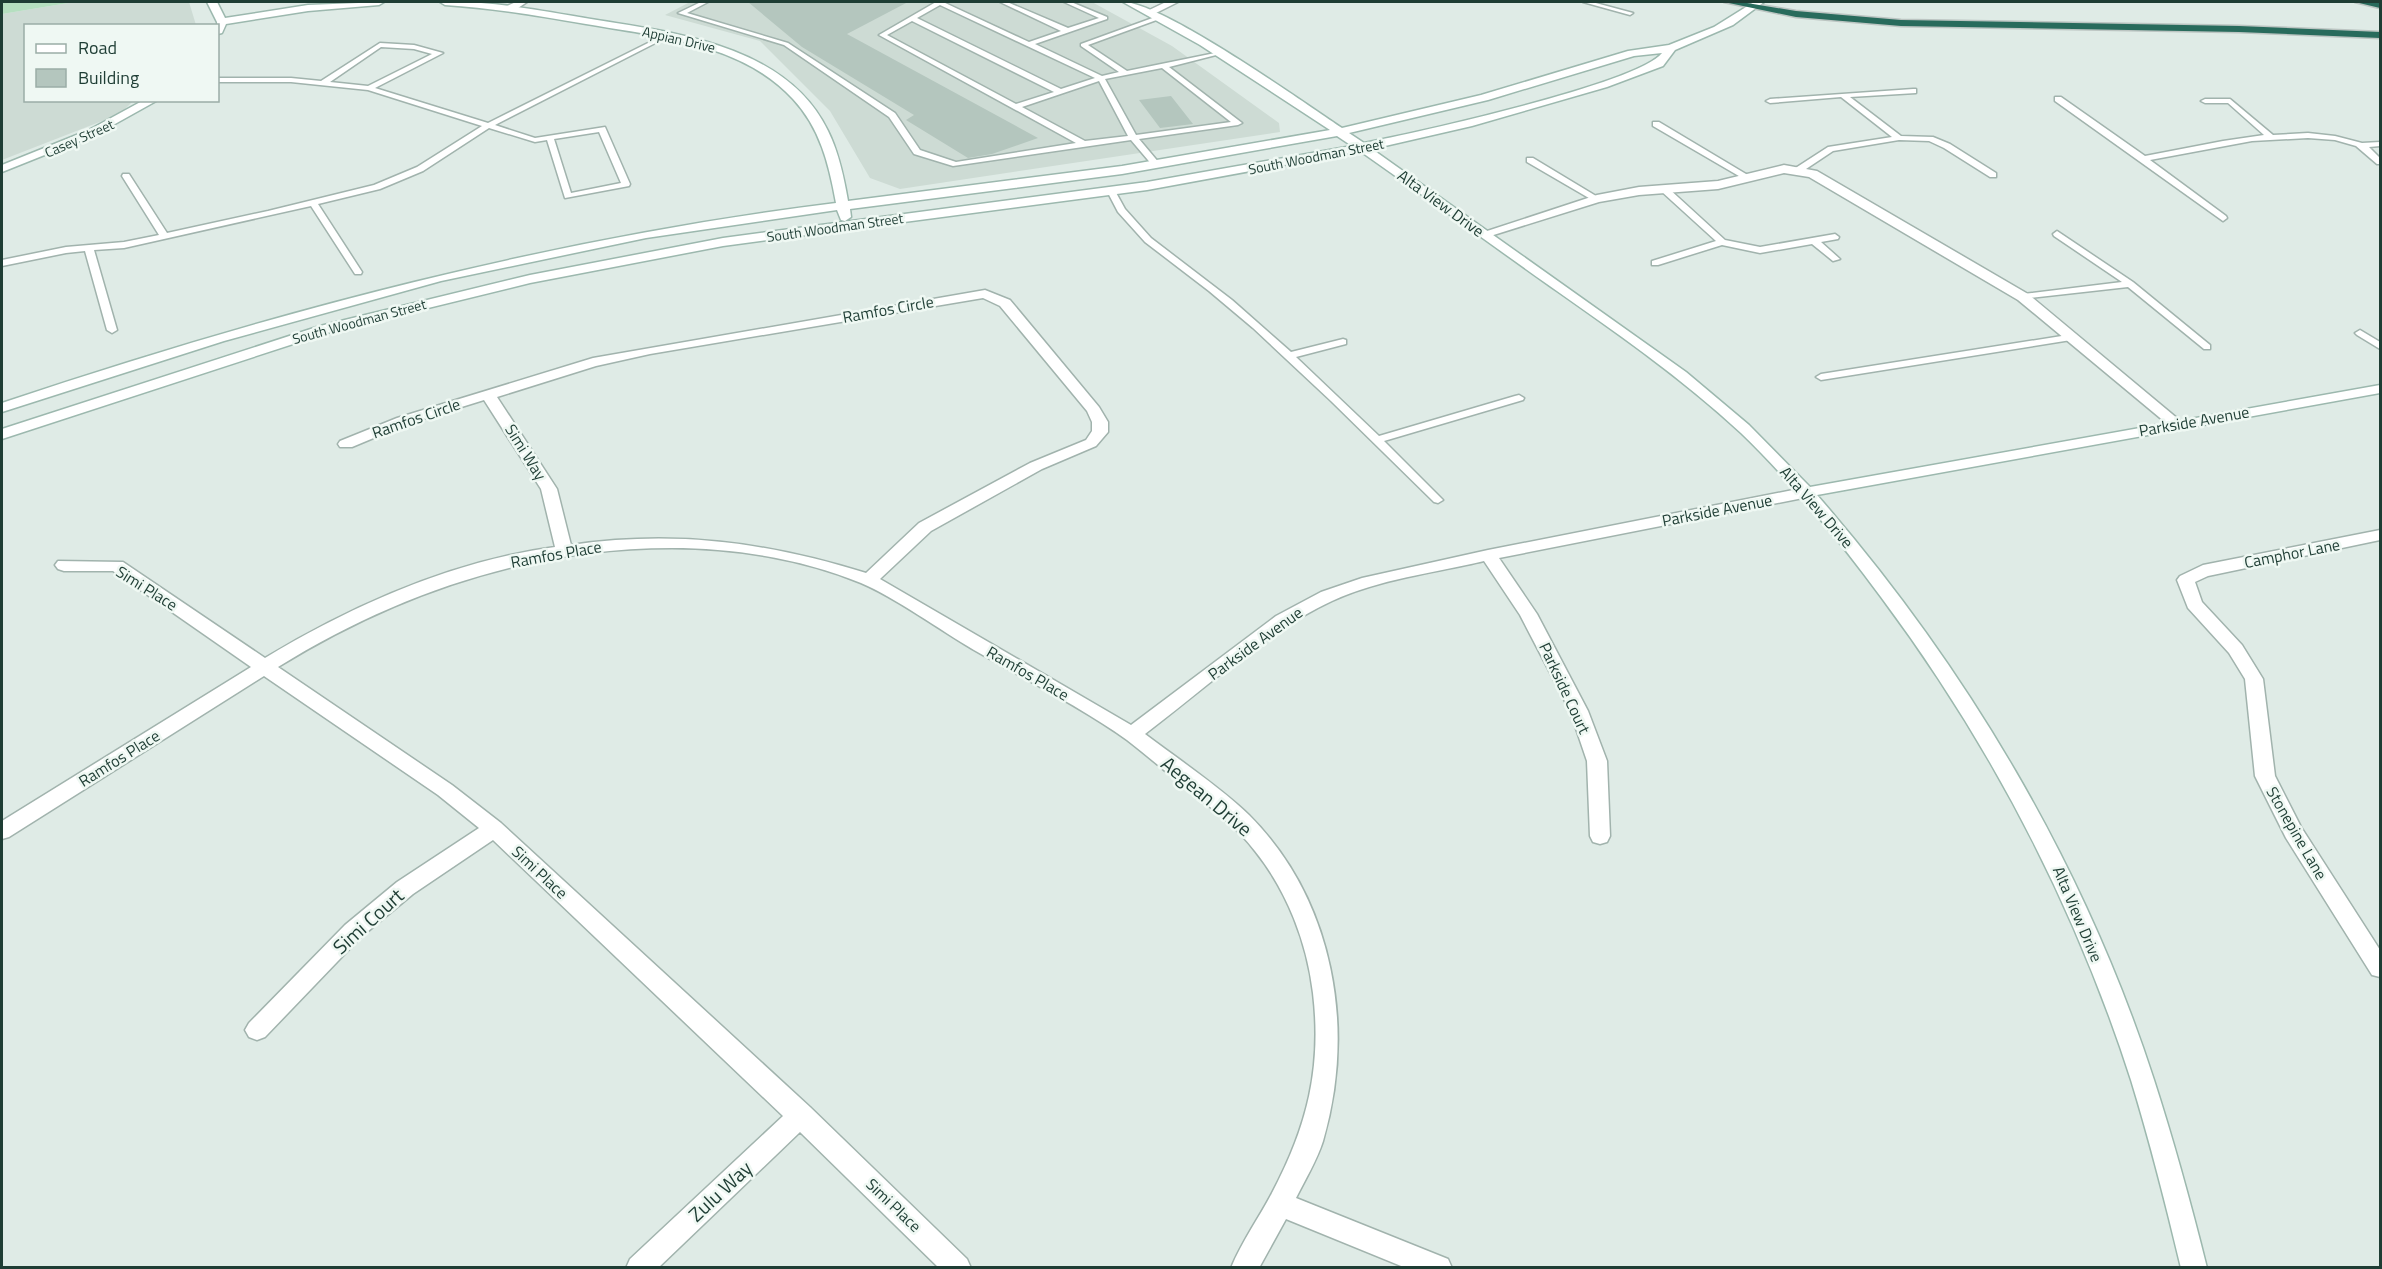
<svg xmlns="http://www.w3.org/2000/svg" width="2382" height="1269" font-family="'Titillium Web',sans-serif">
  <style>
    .built { fill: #cddbd4 }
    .green { fill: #b5dfc0 }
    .building { fill: #b4c6be }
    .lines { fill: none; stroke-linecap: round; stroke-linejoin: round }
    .lane-casing { stroke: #a1b3ad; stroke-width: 3 }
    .street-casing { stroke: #a1b3ad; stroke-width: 3 }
    .secondary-casing { stroke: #9cb8ae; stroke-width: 3 }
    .highway-casing { stroke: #bcc5c2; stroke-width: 3 }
    .lane { fill: #fff; fill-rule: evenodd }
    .street { fill: #fff; fill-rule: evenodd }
    .secondary { fill: #fff; fill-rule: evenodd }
    .highway { fill: #286b5c; fill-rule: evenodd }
    .labels { text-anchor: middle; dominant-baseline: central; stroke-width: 5; stroke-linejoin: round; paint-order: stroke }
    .far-street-label { font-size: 14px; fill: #1e3d34; stroke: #eff8f3 }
    .street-label { font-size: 16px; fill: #1e3d34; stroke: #eff8f3 }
    .near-street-label { font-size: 20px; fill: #1e3d34; stroke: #eff8f3 }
  </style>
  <rect width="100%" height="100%" fill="#dfebe6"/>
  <path class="built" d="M74,2H189L196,25L26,26V100L133,101L120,114L2,160V14Z
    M690,2H1092L1172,46L1279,123L1280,132L900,189L870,178L830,111L760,41L665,15Z"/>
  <path class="green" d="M2,2H74L2,14Z"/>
  <path class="building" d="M748,2H908L847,34L1038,138L992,154L968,158L906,120L914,115L802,47Z
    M1171,96L1193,124L1160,128L1139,100Z"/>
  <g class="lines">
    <g class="lane-casing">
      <path id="lane" d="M701,2H708L687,13L788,43L895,113L920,150L956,162L1076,143L879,35L936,2H943L1029,42L1061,31L1000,2H1007L1068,28L1099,18L1064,2H1071L1107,17V19L1035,44L1102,76L1119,72L1081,46V44L1158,16H1162V18L1088,45L1127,71L1220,52V54L1169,67L1242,123L1238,125L1139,139L1160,164L1156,166H1153L1131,140L953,166L914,154L889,117L784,45L678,13ZM940,5L1095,78L1061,89L917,18ZM912,21L1054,92L1016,104L887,35ZM1162,68L1231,122L1136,135L1105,79ZM1099,81L1128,136L1085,141L1022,107Z
        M1583,2H1592L1633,13L1630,15Z
        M666,34L671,35L495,125L535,138L605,127L630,184L629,186L565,198L547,140L535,142L489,128L423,171L380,189L318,204L362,272L361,274H355L311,206L124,248L94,250L117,330L112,333L107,330L85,251L66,253L2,266V260L66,247L124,242L159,235L122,176L123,174H129L167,233L268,211L374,185L417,167L482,126L368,90L291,82H218V78H291L321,81L380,43L414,45L443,53L375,88L488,123ZM381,47L414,49L432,54L368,86L330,82ZM599,132L621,183L571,193L554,139Z
        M1913,89H1916V93L1850,97L1901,136L1933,137L1950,144L1996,173V177H1990L1944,148L1929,141L1899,140L1833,151L1800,173H1794V169L1828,147L1892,137L1841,97L1770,103L1766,101L1770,99Z
        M2055,97H2061L2145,156L2223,141L2264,135L2228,103H2205L2201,101L2205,99H2230L2273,135L2308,133L2335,136L2362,143L2380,142V146L2369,147L2380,158V164H2377L2356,146L2335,140L2308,138L2252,141L2150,160L2226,216L2227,218L2223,221L2055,101Z
        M1653,122H1659L1751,177L1744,179L1653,126Z
        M1527,158H1533L1601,199L1594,201L1527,162Z
        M1661,187H1667L1725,240L1760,247L1835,234L1839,237L1838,239L1821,242L1840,259L1833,261L1812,244L1760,253L1722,245L1658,265H1652V261L1716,241L1661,191Z
        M1108,189H1114L1125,209L1151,238L1232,300L1291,352L1343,339L1346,340V344L1296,357L1379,436L1515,396L1519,395L1524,398L1523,400L1384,441L1443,500L1438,503L1434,502L1331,401L1253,328L1209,291L1145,242L1118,212L1107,191Z
        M2057,231L2133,282L2210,345V349H2204L2128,287L2020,299L2018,297L2023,294L2122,282L2054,236L2053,234Z
        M2360,330L2380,342V349L2357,335L2355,333Z
        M2068,335L2071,336V340L1821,380L1816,377L1821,374Z"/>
    </g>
    <g class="street-casing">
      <path id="street" d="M516,2H527L515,10H507V6Z
        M1166,2H1178L1154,14L1145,12Z
        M1784,165L1817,171L2028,294L2184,424L2176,429L2171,427L2018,300L1809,177L1784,173L1718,189L1639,195L1599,202L1484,238L1478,234L1597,195L1639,187L1718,181Z
        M985,290L1010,300L1099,407L1108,422V432L1096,446L1042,469L931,531L880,579L1131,725L1276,616L1321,592L1362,578L1488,550L1808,487L1816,492L1808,497L1499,558L1537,614L1588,711L1607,761L1610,836L1607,842L1600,844L1593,842L1590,836L1587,761L1570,711L1520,615L1484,561C1434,573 1379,579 1332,601C1267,631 1203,690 1145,734C1178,759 1220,787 1249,815C1334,900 1356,1028 1323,1141C1317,1160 1305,1180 1296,1198L1448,1259L1452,1268H1406L1286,1219L1259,1268H1231C1242,1241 1259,1218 1272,1193C1307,1127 1322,1068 1313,993C1307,942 1287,891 1255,851C1236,826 1212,808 1187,789C1167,773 1148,756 1127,740C1081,707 1024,679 974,650C940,630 896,598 861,583C803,559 735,548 672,548C531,548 398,593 278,667L452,785L501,823L810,1107L967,1259L971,1268H939L800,1132L658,1268H626L630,1259L783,1116L493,840L413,894L361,937L265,1037L257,1040L249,1037L245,1030L249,1023L345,925L397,882L479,828L438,795L264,676L9,837L2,839V821L251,667L113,571H64L58,569L55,565L58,561L123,562L265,658C353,605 452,561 555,547L541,489L484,400L407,424L352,447H340L338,444L340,441L397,418L593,358ZM983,298L1000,306L1087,411L1092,422V431L1086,440L1030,463L919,523L866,573C766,542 675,530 571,545L557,489L497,397L596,366L650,354Z
        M2380,530V540L2208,576L2195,582L2202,602L2242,645L2263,679L2275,776L2301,827L2380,950V977L2372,975L2286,838L2255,776L2245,679L2229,653L2188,608L2177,580L2180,576L2203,565Z"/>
    </g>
    <g class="secondary-casing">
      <path id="secondary" d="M207,2H217L225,18L308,5L384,2L379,5L308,11L226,24L222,33L218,34L217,22Z
        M440,2C487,0 538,10 585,18C669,32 786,43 828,131C839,153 844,178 848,201L1122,166L1330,130L1200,45L1123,2C1162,2 1303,102 1342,128L1481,95L1628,51L1669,45L1714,27L1754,2H1764L1733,25L1675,50L1663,66L1607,87L1472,126L1372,149L1686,372L1749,425L1810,487L2380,385V393L1817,495C1966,666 2084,864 2154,1080C2174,1142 2191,1204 2207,1268H2181C2166,1205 2150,1142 2131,1080C2075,906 1990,743 1881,597C1838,539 1793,483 1741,433C1682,378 1614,331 1547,284C1485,240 1423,195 1360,151L1147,190L723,246L530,283L330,332L2,439V429L320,326L530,275L723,238L1147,182L1352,146L1337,136L1122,174L850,209L851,217L845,221L841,220L837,210L646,238L441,281L224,341L2,412V403C276,311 549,239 836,203C829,164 820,128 793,99C742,43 655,36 586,24C539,16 492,8 445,5ZM1662,53C1638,84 1414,133 1364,143L1349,133L1488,100L1634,56Z
        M144,100H158L97,134L2,172V165L89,130Z"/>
    </g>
    <g class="highway-casing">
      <path id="highway" d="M1724,2H1741L1796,11L1901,20L2239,26L2380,32V38L2239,32L1901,26L1796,17Z
        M2355,2H2380V8Z"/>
    </g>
    <use href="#lane" class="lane"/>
    <use href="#street" class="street"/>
    <use href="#secondary" class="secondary"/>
    <use href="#highway" class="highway"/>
  </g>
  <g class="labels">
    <g class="far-street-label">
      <text transform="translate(679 39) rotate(13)">Appian Drive</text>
      <text transform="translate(79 138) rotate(-24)">Casey Street</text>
      <text transform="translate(1316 156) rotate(-11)">South Woodman Street</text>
      <text transform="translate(835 227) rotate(-8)">South Woodman Street</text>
      <text transform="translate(359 321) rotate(-15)">South Woodman Street</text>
    </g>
    <g class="street-label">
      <text transform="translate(1441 203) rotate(36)">Alta View Drive</text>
      <text transform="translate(888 309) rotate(-10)">Ramfos Circle</text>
      <text transform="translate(416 418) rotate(-19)">Ramfos Circle</text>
      <text transform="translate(2194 421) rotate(-10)">Parkside Avenue</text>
      <text transform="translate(526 452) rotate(58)">Simi Way</text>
      <text transform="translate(1817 507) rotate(49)">Alta View Drive</text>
      <text transform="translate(1717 510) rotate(-11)">Parkside Avenue</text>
      <text transform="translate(2292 553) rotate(-11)">Camphor Lane</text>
      <text transform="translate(556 554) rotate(-10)">Ramfos Place</text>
      <text transform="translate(147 588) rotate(32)">Simi Place</text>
      <text transform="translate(1255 643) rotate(-36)">Parkside Avenue</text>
      <text transform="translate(1028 673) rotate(30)">Ramfos Place</text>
      <text transform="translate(1565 688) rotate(65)">Parkside Court</text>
      <text transform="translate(119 758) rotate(-32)">Ramfos Place</text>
      <text transform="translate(2297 833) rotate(60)">Stonepine Lane</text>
      <text transform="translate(540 872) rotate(43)">Simi Place</text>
      <text transform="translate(2078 914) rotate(67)">Alta View Drive</text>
      <text transform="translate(894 1205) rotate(44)">Simi Place</text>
    </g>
    <g class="near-street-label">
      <text transform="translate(1207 796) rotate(40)">Aegean Drive</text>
      <text transform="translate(368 921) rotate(-42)">Simi Court</text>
      <text transform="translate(720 1191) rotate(-43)">Zulu Way</text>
    </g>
  </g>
  <rect width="2382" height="1269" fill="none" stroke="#1e3d34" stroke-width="6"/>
  <rect x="24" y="24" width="195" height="78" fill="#eff8f3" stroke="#9bada7" stroke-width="1.5"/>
  <rect x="36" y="44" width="30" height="9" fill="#ffffff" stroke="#9bada7" stroke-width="1.5"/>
  <text x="78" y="54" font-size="18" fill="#1e3d34">Road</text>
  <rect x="36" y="69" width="30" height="18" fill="#b4c6be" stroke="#9bada7" stroke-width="1.5"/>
  <text x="78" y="84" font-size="18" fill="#1e3d34">Building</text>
</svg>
